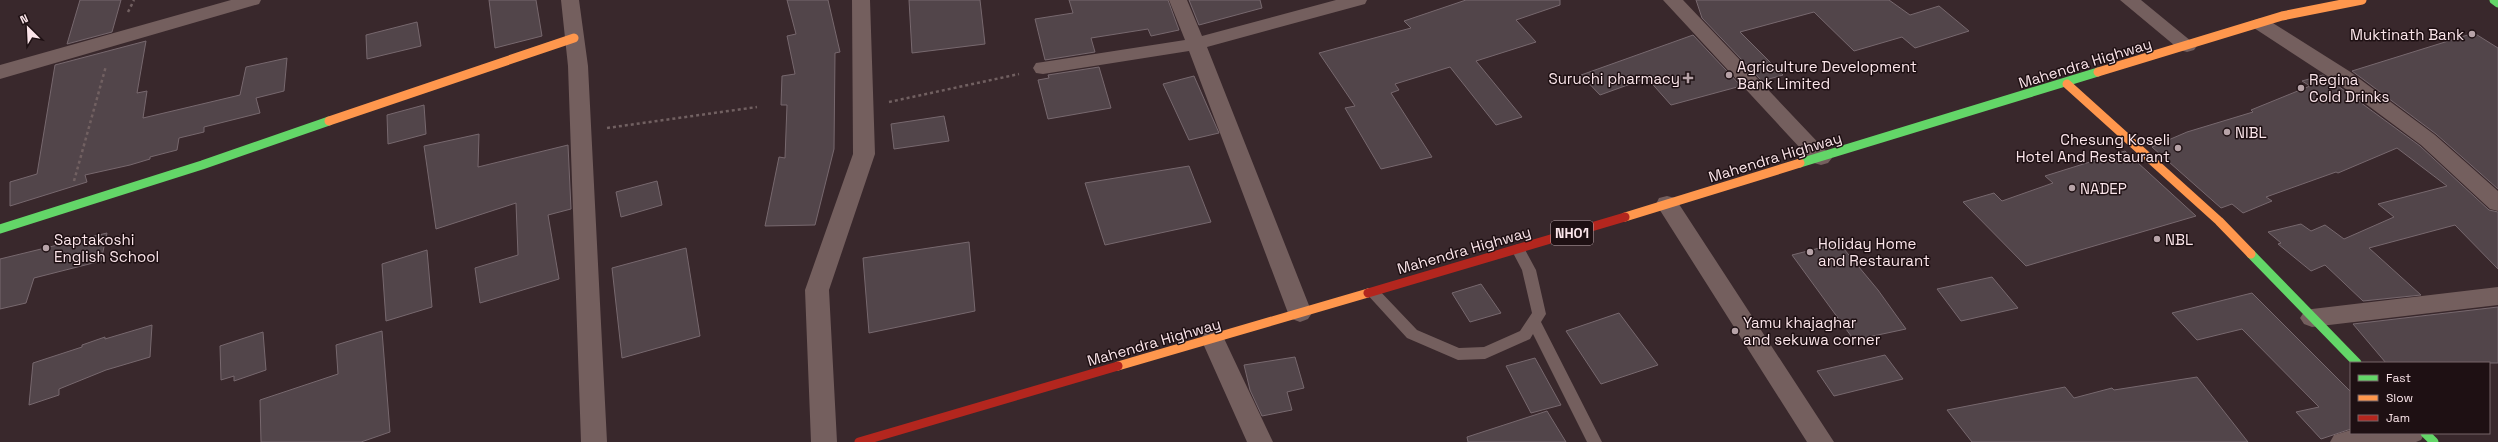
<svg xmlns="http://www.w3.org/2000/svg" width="2498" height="442" font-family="'Space Grotesk',sans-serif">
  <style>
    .building { fill: #52454a; stroke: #77686e }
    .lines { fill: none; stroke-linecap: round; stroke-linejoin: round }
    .path { stroke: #716061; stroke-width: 2.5; stroke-dasharray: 3 3; stroke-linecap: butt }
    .lane { fill: #745f5e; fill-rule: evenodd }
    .street { fill: #745f5e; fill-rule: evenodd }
    .fast { stroke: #63d668; stroke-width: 9 }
    .slow { stroke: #ff974d; stroke-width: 9 }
    .jam { stroke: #b3261e; stroke-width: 9 }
    .poi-dot { fill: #b7a3a8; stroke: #1e1013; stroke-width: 1.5 }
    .labels { text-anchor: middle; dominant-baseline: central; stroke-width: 3; stroke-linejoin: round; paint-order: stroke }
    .shield { fill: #1e1013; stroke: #b9a5aa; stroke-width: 1 }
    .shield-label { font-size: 14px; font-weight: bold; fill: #fbe5ea }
    .poi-label { font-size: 15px; fill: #fbe5ea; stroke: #1e1013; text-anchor: start }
    .street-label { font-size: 15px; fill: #fbe5ea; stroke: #1e1013 }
  </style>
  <rect width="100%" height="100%" fill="#39282c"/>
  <path class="building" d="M80,0H121L112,32L67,44Z
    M489,0H536L542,36L495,48Z
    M787,0H828L840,52L835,53L834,149L815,225L765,226L779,157L785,158L787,105H781L782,76L795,74L787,36L796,34Z
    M909,0H980L985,44L912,53Z
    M1069,0H1168L1179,30L1151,36L1148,29L1091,38L1095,52L1045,60L1035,19L1073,13Z
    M1189,0H1260L1262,8L1199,25Z
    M1466,0H1560V5L1516,20L1536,42L1476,61L1522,117L1496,125L1450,67L1395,84L1399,90L1391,93L1432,157L1381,169L1345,108L1355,106L1319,53L1411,28L1404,21Z
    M1696,0H1889L1910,15L1939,6L1969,31L1915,48L1902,37L1854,51L1814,12L1740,32L1783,75L1762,81L1702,18Z
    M417,22L421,46L367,59L366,35Z
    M2474,33L2498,48V189L2436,134L2352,71Z
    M1693,35L1741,86L1671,105L1647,78L1600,95L1581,75Z
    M146,41L137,93L147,91L143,118L240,95L246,67L287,58L284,91L256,98L260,113L204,127V132L179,138L177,150L150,157V159L130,165L85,175L87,182L10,206V182L37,174L55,65Z
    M1099,67L1111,108L1048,119L1038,80L1049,78L1048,75Z
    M2323,75L2420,146L2489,210L2498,212V269L2455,225L2369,248L2421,295L2363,301L2325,265L2311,271L2278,244L2281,243L2268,232L2301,224L2311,231L2325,225L2344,239L2394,217L2378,204L2447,186L2397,148L2338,173L2336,172L2266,197L2272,201L2243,213L2232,204L2221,208L2152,147L2187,132L2253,112L2251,110L2310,86L2302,81Z
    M1194,76L1219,133L1189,140L1163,84Z
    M424,105L426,134L388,144L387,115Z
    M944,116L949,141L894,149L891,124Z
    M479,134L478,167L568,145L571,209L548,215L559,279L480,303L475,268L518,255L516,203L436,229L424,146Z
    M2125,151L2196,216L2026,266L1963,202L1994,193L2002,201L2053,183L2045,176Z
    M1189,166L1211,222L1105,245L1085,183Z
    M657,181L662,205L621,217L616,192Z
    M107,233L101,261L34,278L26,303L0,309V259Z
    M969,242L975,311L869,333L863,258Z
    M1839,243L1878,290L1906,329L1854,340L1792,255Z
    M686,248L700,336L622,358L612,268Z
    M427,250L432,307L386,321L382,264Z
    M1992,277L2018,308L1961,321L1937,289Z
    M1481,284L1501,313L1470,322L1452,293Z
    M2252,293L2351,392V429L2321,439L2296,412L2319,407L2242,329L2197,340L2172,313Z
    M2498,307V363H2386L2353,324Z
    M1619,313L1658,365L1601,384L1566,331Z
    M152,325L150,357L106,370L59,389V395L29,405L33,363L82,347V345L105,337V339Z
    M382,331L390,432L361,442H261L260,400L338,374L336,345Z
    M263,332L266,370L234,381V376L221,380L220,346Z
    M1885,355L1903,379L1834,396L1817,371Z
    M1295,357L1304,388L1287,392L1292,410L1262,416L1250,390L1244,365Z
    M1535,358L1561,405L1531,413L1506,366Z
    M2197,377L2248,442H1972L1947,410L2065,387L2074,398L2112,388L2114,390Z
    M1547,411L1566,442H1468L1467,437Z"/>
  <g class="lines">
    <path class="path" d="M128,12L134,0
      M889,102L1019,74
      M607,128L757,107
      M74,181L106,66"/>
    <path class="lane" d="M1518,244L1523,246L1536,270L1546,314L1541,322L1602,442H1587L1533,334L1530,339L1485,359L1458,360L1407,338L1365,292L1367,288H1377L1417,330L1459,348L1484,347L1520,331L1532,313L1522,270L1511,249L1513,246Z"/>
    <path class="street" d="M231,0H261L259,4L0,79V65Z
      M561,0H579L588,66L607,442H581L568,66Z
      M852,0H870L875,154L829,290L837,442H811L805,290L853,154Z
      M1169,0H1187L1202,36L1336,0H1367L1365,4L1207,47L1312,313L1308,319L1300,322L1292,319L1288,313L1189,51L1043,74L1036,73L1033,68L1036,63L1043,62L1185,40Z
      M1663,0H1683L1828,153L1832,158L1828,163L1821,165L1814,163Z
      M2120,0H2141L2197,46L2194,50L2187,52L2180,50Z
      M2261,18L2268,20L2349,71L2435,135L2498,191V211L2490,209L2421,145L2335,81L2254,28L2251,24L2254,20Z
      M1667,196L1675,198L1834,442H1807L1656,204L1659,198Z
      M2498,287V305L2312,327L2304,324L2300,318L2304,312L2312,309Z
      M1213,330L1221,332L1273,442H1247L1201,339L1205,332Z
      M2351,430V433H2425L2421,440L2416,442H2330L2334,435Z"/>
    <path class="fast" d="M2494,0L2498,3
      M1800,163L2098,72
      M0,229L202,165L329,121
      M2251,254L2357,363
      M2425,433L2434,442"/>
    <path class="slow" d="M2098,72L2282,16L2362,0
      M2067,84L2219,221L2251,254
      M329,121L574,38
      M1625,217L1800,163
      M1118,366L1368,293"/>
    <path class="jam" d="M1368,293L1625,217
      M859,442L1118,366"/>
  </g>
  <g class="poi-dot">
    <circle cx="2472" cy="34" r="4"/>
    <circle cx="1729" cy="75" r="4"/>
    <path d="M1686 72h4v4h4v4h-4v4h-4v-4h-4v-4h4z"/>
    <circle cx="2301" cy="88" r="4"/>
    <circle cx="2227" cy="132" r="4"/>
    <circle cx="2178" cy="148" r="4"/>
    <circle cx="2072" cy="188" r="4"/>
    <circle cx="2157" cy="239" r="4"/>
    <circle cx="46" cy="248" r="4"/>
    <circle cx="1810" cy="252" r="4"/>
    <circle cx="1735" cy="331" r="4"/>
  </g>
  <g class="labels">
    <rect class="shield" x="1551" y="221" width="42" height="24" rx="3"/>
    <g class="shield-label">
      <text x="1572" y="233">NH01</text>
    </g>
    <g class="poi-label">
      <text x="2464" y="34" text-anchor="end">Muktinath Bank</text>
      <text x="1737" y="66">Agriculture Development<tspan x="1737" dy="17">Bank Limited</tspan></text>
      <text x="1680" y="78" text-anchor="end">Suruchi pharmacy</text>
      <text x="2309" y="79">Regina<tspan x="2309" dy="17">Cold Drinks</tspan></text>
      <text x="2235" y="132">NIBL</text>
      <text x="2170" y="139" text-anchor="end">Chesung Koseli<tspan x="2170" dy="17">Hotel And Restaurant</tspan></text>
      <text x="2080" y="188">NADEP</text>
      <text x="54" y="239">Saptakoshi<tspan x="54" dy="17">English School</tspan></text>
      <text x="2165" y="239">NBL</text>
      <text x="1818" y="243">Holiday Home<tspan x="1818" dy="17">and Restaurant</tspan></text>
      <text x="1743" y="322">Yamu khajaghar<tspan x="1743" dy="17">and sekuwa corner</tspan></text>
    </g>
    <g class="street-label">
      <text transform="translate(2085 63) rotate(-17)">Mahendra Highway</text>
      <text transform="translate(1775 157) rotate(-17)">Mahendra Highway</text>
      <text transform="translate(1464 250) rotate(-16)">Mahendra Highway</text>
      <text transform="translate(1154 342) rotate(-16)">Mahendra Highway</text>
    </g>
  </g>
  <rect x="2350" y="362" width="140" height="72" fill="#1e1013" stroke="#766569"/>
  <rect x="2358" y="375" width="20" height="6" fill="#63d668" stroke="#766569"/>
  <text x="2386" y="382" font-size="12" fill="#fbe5ea">Fast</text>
  <rect x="2358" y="395" width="20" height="6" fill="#ff974d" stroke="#766569"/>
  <text x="2386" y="402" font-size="12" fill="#fbe5ea">Slow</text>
  <rect x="2358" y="415" width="20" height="6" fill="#b3261e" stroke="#766569"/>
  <text x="2386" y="422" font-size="12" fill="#fbe5ea">Jam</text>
  <g transform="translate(28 28) rotate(336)" stroke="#1e1013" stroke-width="3" paint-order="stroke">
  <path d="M0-3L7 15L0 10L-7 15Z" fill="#fbe5ea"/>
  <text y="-6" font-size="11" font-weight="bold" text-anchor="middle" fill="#fbe5ea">N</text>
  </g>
</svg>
